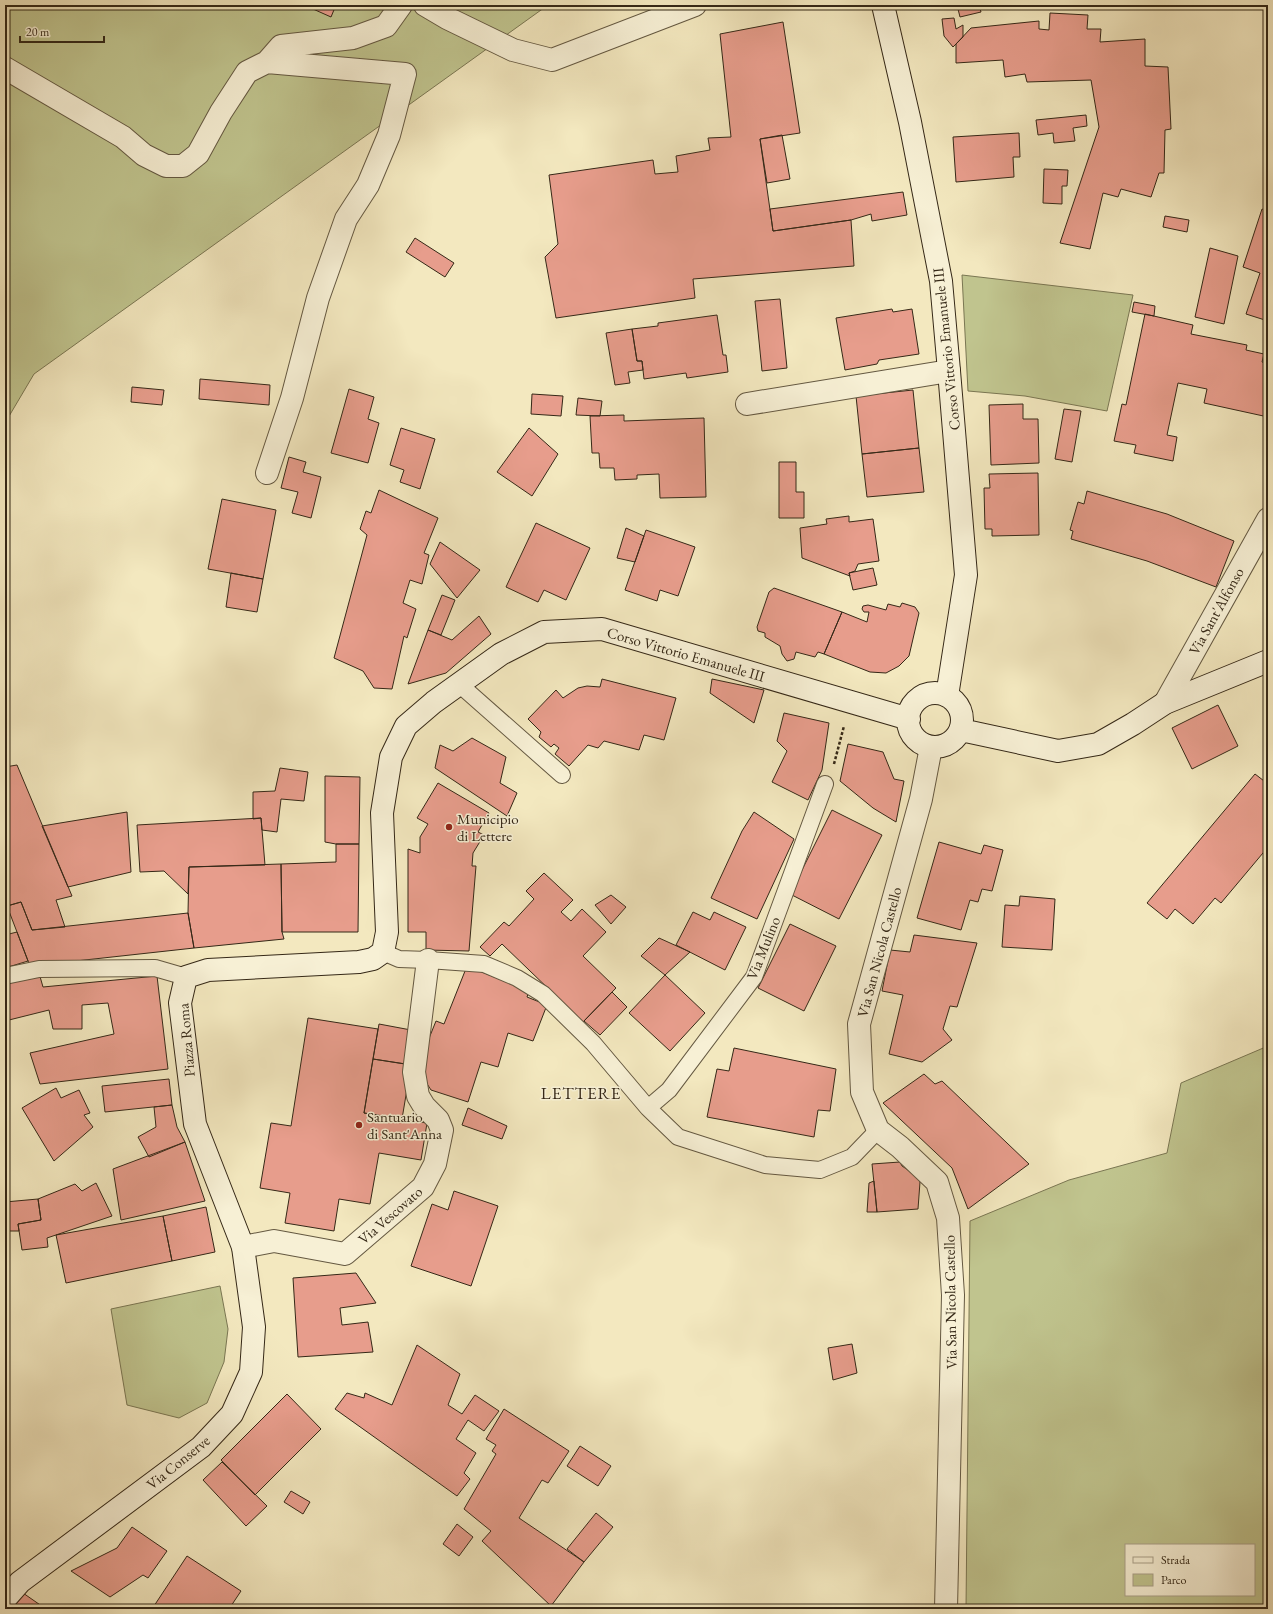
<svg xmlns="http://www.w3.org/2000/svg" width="1273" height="1614" font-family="'EB Garamond',serif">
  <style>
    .green { fill: #c0c48e; stroke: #7a7652; fill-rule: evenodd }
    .building { fill: #e79d8c; stroke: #352817 }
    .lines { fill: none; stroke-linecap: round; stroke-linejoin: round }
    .lane-casing { stroke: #645841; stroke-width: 18 }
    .street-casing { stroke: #645841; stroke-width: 24 }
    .secondary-casing { stroke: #352817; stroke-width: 24 }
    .path { stroke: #352817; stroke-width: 2.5; stroke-dasharray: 3 2; stroke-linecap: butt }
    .lane { stroke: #f7f0d5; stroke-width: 16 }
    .street { stroke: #f7f0d5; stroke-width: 22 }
    .secondary { stroke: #f7f0d5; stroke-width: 22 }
    .poi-dot { fill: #8f2418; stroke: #f7f0d5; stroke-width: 1.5 }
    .labels { text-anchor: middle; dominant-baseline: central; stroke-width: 3; stroke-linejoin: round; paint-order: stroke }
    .street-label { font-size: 15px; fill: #352817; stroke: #f7f0d5 }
    .poi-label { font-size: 15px; fill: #352817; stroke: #f7f0d5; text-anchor: start }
    .quarter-label { font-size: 17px; letter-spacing: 1px; fill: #352817; stroke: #f7f0d5 }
  </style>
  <rect width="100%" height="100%" fill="#f3e8bf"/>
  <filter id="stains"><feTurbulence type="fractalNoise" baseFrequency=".005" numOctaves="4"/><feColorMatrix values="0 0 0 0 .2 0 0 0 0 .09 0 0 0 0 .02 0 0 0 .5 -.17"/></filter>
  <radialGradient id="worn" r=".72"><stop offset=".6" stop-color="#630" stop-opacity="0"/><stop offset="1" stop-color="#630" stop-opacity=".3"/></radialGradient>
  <path class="green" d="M5,5H548L34,374L5,423Z
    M962,275L1133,295L1107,411L1025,396L968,391Z
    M1268,1046V1609H966L970,1221L1069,1180L1167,1153L1181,1083ZM1126,1545H1254V1595H1126Z
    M220,1286L228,1329L224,1362L207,1403L179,1418L127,1405L111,1309Z"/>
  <path class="building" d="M304,5H336L331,17Z
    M957,5H979L981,12L960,17Z
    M1050,13L1088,15L1087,29H1101L1100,42L1145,39V66L1168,67L1171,129L1165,130L1164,173H1159L1151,197L1121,189L1118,197L1103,193L1090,249L1060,243L1099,127L1091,80L1027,82L1025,74L1005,77L1003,60L956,63V44L971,28L1039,21V29L1049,30Z
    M954,18L956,29L963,25V37L953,47L944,36L942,19Z
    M783,22L800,133L760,139L773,231L851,220L854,266L693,279L695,298L556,318L545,257L558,244L549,175L653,160L655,174L678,172L676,156L710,150L708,138L731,137L720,34Z
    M1086,115L1087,126L1073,128L1075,141L1054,143L1053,133L1038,135L1036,120Z
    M1019,133L1020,157H1013L1014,177L956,182L953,137Z
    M782,135L790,179L767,183L760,139Z
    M1044,169L1068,170L1067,186H1062V204L1043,203Z
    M903,192L907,215L872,221L871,214L851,220L773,231L770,209Z
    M1262,209L1268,211V321L1246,314L1260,273L1243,267Z
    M1165,216L1189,220L1187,232L1163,227Z
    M415,238L454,263L445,277L406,252Z
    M1210,248L1238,256L1224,324L1195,317Z
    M780,299L787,368L762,371L755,301Z
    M1134,302L1155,306L1154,316L1132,312Z
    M892,309L893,312L912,309L919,354L879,360L877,364L845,370L836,318Z
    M1145,314L1193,325L1191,334L1247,345L1246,350L1264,354L1262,362L1268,364V417L1204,403L1207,389L1178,383L1167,435L1177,437L1173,461L1134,453L1136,445L1114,441L1122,404L1126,405Z
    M717,315L723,355H726L728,372L687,378L686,373L644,379L642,361H637L632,329L658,326V323Z
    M632,329L637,361H642L643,370L628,372L630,383L615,385L606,333Z
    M200,379L270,385L269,405L199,399Z
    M132,387L164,390L162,405L131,402Z
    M349,389L374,397L368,419L379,423L368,463L331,453Z
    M913,390L919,448L862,454L856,396Z
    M532,394L563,396L561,416L531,414Z
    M578,398L602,401L600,416L576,415Z
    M1023,404V419H1038L1039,463L991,465L989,405Z
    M1064,409L1081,411L1072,462L1055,459Z
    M624,415V421L704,418L706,497L660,498L659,474L637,475V479L615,480L614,468H600L599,453H592L590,416Z
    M401,428L435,439L420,489L400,482L404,470L390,465Z
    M529,428L558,454L532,496L497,472Z
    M919,448L924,492L867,497L862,454Z
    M289,457L306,462L303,472L321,477L311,518L292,513L298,492L281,488Z
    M779,462H796V492H804V518H779Z
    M1038,473L1039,535L992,536V529H985L984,488H990L989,474Z
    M379,490L438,518L424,553L429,555L422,584L410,580L403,603L416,609L407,638L404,636L392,689L374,688L363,671L334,658L367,535L360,529L366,511L371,513Z
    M1087,491L1167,514L1234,541L1216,587L1147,561L1071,539L1073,531L1070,530L1078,502L1084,504Z
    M222,499L276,510L263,579L208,569Z
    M849,516V522L873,519L879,561L858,564L855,571L849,573L850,576L802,558L800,528L827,524L826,519Z
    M536,523L590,548L566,600L544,590L538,602L506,587Z
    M626,528L644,536L635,562L617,558Z
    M646,530L695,547L678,596L660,590L657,601L625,590Z
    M440,542L480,570L457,598L430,564Z
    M873,568L877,585L853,590L849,573Z
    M231,573L263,579L257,612L226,607Z
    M774,588L842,612L824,654L818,652L815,657L796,652L794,659L787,661L782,654L780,646L765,637V633L758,631L757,627L769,592Z
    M442,595L455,600L441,635L428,630Z
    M902,603L915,607L919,613L909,656L899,666L886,673L870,672L824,654L842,612L867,622L869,612H864L862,609L863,606L868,605L886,610L888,604L900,607Z
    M479,616L491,634L446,673L408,684L428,630L452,640Z
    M602,679L676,698L664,740L644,735L639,750L604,741L598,748L588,745L569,766L555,754L559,748L554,744L551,747L539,737L541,732L528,719L556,690L563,698L578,688L587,686L600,687Z
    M712,679L764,690L754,723L710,693Z
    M1218,705L1238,746L1192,769L1172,728Z
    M784,713L829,723L822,770L808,800L772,782L787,751L777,741Z
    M472,738L506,757L500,783L517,793L507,816L435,768L440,745L453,751Z
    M848,744L883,752L894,779L904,781L896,822L873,808L840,781Z
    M17,765L72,896L56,900L65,927L32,930L21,902L7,906L5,901V767Z
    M280,768L308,772L304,801L281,799L277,832L262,830L261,818L253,819V792L275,791Z
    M1255,774L1268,784V847L1221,903L1215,898L1193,924L1175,909L1167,919L1147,903Z
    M325,776L360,777L359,844H336L325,842Z
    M438,783L489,813L478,832L484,835L473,853L472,866H476L469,951L426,950V932H408V849L420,853V837L428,824L417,818Z
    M832,810L882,835L839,919L790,894Z
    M127,812L131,872L68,887L42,826Z
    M754,812L794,839L757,919L711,898L742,831Z
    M261,818L265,865L189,867L188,894L164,871L140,872L137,825Z
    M939,842L981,854L984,845L1003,850L992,891L982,889L978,902L970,900L961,930L917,918Z
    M336,844H359L358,932H282L281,864L336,862Z
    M281,864L282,932L284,939L194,948L188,913L189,867Z
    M544,873L573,900L561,912L571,921L582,909L606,932L583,956L616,988L583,1022L502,944L490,956L480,947L504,922L509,926L534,899L526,891Z
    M611,895L626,907L611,924L595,905Z
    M1020,896L1055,899L1052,950L1002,947L1005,905L1019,906Z
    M21,902L32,930L188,913L194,948L30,966L7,906Z
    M693,912L710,920L714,912L746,927L725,970L676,945Z
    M790,924L836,946L804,1011L758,988Z
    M17,932L28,961L5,968V935Z
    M914,935L977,943L957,1007L950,1006L943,1029L952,1040L922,1062L889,1054L903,995L882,991L890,950L910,952Z
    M659,938L690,952L665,975L641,956Z
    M467,966L529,991L527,997L547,1005L533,1041L508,1033L498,1067L481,1062L468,1102L431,1090L417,1068L436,1021L444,1024Z
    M39,973L43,987L157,976L168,1069L40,1084L30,1053L114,1034L108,1003L82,1005V1029H53L49,1010L5,1021V983Z
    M665,975L705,1013L670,1051L629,1013Z
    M612,992L627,1007L600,1035L584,1021Z
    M308,1018L378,1029L364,1113L427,1123L421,1160L379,1153L370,1204L339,1199L334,1231L285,1223L290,1193L260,1188L271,1123L291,1126Z
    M379,1024L411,1030L406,1064L373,1059Z
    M734,1048L836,1069L830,1111L818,1110L814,1137L707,1117L717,1069L729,1071Z
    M373,1059L411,1065L402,1119L364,1113Z
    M924,1074L935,1084L942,1081L1029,1164L968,1209L952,1168L883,1103Z
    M169,1079L172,1105L105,1112L102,1086Z
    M56,1088L61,1098L79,1090L90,1113L84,1115L93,1127L54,1161L22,1108Z
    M172,1105L177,1127L185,1142L149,1157L138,1137L156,1127L154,1107Z
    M468,1108L507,1126L502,1139L462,1125Z
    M185,1142L205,1201L121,1220L113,1169Z
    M900,1162L902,1166L917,1176L920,1182L918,1209L877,1212L872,1164Z
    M874,1181L877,1212H867L869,1183Z
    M96,1183L112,1216L47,1238L48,1247L22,1250L18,1224L41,1220L38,1199L75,1184L82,1191Z
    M454,1191L498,1206L471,1286L411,1266L432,1204L448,1210Z
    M38,1199L41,1220L18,1224L19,1231H5V1202Z
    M206,1207L215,1252L172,1261L163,1216Z
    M163,1216L172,1261L66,1283L56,1235Z
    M356,1273L376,1303L340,1308L342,1325L368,1322L373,1352L298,1357L293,1278Z
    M852,1344L857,1373L833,1380L828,1348Z
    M417,1345L460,1374L448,1405L462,1414L475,1395L499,1411L484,1431L468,1420L456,1439L476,1453L464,1473L470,1479L457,1496L335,1409L347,1393L364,1398L365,1393L392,1405Z
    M287,1394L321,1429L255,1495L221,1460Z
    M504,1409L569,1451L548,1483L542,1480L519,1518L584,1562L551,1606L482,1541L491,1531L464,1509L496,1454L492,1451L496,1445L486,1439Z
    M580,1446L611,1466L598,1486L567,1466Z
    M222,1462L267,1506L246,1526L203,1480Z
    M291,1491L310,1502L303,1514L284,1502Z
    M596,1513L613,1527L584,1562L567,1549Z
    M457,1524L473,1537L459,1556L443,1544Z
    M132,1527L167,1551L148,1578L143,1575L110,1597L71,1571L117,1548Z
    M187,1556L241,1591L229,1609H152Z
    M23,1593L46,1609H12Z"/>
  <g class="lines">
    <g class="lane-casing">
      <path id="lane" d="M459,684L562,775
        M383,952L399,959L428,960L484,964L517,978L543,994L593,1043L648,1108L678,1137L765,1165L820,1170L852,1157L878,1130
        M5,976L39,969L155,968L186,977
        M648,1108L669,1090L754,977L825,784"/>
    </g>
    <g class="street-casing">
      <path id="street" d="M425,5L447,18L513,50L552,60L695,5
        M267,62L405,74L389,135L368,185L346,219L318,298L292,398L267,473
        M5,68L123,137L144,155L166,166H183L198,154L221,112L247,72L267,62L281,46L353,38L386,26L401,5
        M747,404L949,371
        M1165,703L1268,519
        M931,747L921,799L859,1024L862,1092L878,1130L900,1147L937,1182L948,1218L953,1295L946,1609
        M243,1247L274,1241L345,1254L423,1187L435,1164L442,1130L438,1120L424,1106L418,1096L414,1072L428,960"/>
    </g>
    <g class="secondary-casing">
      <path id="secondary" d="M883,5L910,122L941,281L949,371L966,575L947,696
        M908 720a27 27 0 1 1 54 0a27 27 0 1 1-54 0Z
        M961,730L1058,751L1098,744L1133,724L1165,703L1268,661
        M5,1599L20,1582L201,1447L232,1414L251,1372L254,1327L243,1247L195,1124L180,1003L186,977L208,970L359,962L373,959L383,952L387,932L382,813L391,757L406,726L434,702L501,654L544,632L602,629L909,719"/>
    </g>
    <path class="path" d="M834,764L844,726"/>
    <use href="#lane" class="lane"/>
    <use href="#street" class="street"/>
    <use href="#secondary" class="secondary"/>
  </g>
  <g class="poi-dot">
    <circle cx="449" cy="827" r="4"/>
    <circle cx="359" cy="1125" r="4"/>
  </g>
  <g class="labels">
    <g class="street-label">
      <text transform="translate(946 349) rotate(-96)">Corso Vittorio Emanuele III</text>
      <text transform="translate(1216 611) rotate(-61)">Via Sant'Alfonso</text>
      <text transform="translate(686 654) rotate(16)">Corso Vittorio Emanuele III</text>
      <text transform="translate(763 948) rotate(-68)">Via Mulino</text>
      <text transform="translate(879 952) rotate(-75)">Via San Nicola Castello</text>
      <text transform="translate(186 1040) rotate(-95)">Piazza Roma</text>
      <text transform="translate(390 1215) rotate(-41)">Via Vescovato</text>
      <text transform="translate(950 1302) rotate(-91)">Via San Nicola Castello</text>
      <text transform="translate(178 1462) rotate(-39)">Via Conserve</text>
    </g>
    <g class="poi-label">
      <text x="457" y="818">Municipio<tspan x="457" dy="17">di Lettere</tspan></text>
      <text x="367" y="1116">Santuario<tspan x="367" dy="17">di Sant'Anna</tspan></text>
    </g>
    <g class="quarter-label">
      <text x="581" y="1093">LETTERE</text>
    </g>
  </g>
  <rect width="1273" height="1614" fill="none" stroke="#f3e8bf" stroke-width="20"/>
  <rect x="6" y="6" width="1261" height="1602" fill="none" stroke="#352817" stroke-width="2"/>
  <rect x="10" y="10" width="1253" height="1594" fill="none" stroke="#352817"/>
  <rect x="1125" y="1544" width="130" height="52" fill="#f7f0d5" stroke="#a9a089"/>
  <rect x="1133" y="1557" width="20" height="6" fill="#f7f0d5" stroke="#a9a089"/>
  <text x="1161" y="1564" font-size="12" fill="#352817">Strada</text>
  <rect x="1133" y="1574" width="20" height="12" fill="#c0c48e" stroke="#a9a089"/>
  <text x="1161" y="1584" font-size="12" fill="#352817">Parco</text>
  <path d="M20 36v6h84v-6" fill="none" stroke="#352817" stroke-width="2"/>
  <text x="26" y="36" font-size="12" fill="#352817" stroke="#f7f0d5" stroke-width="3" paint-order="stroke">20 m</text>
  <rect width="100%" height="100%" filter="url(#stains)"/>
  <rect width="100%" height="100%" fill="url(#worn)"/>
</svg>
